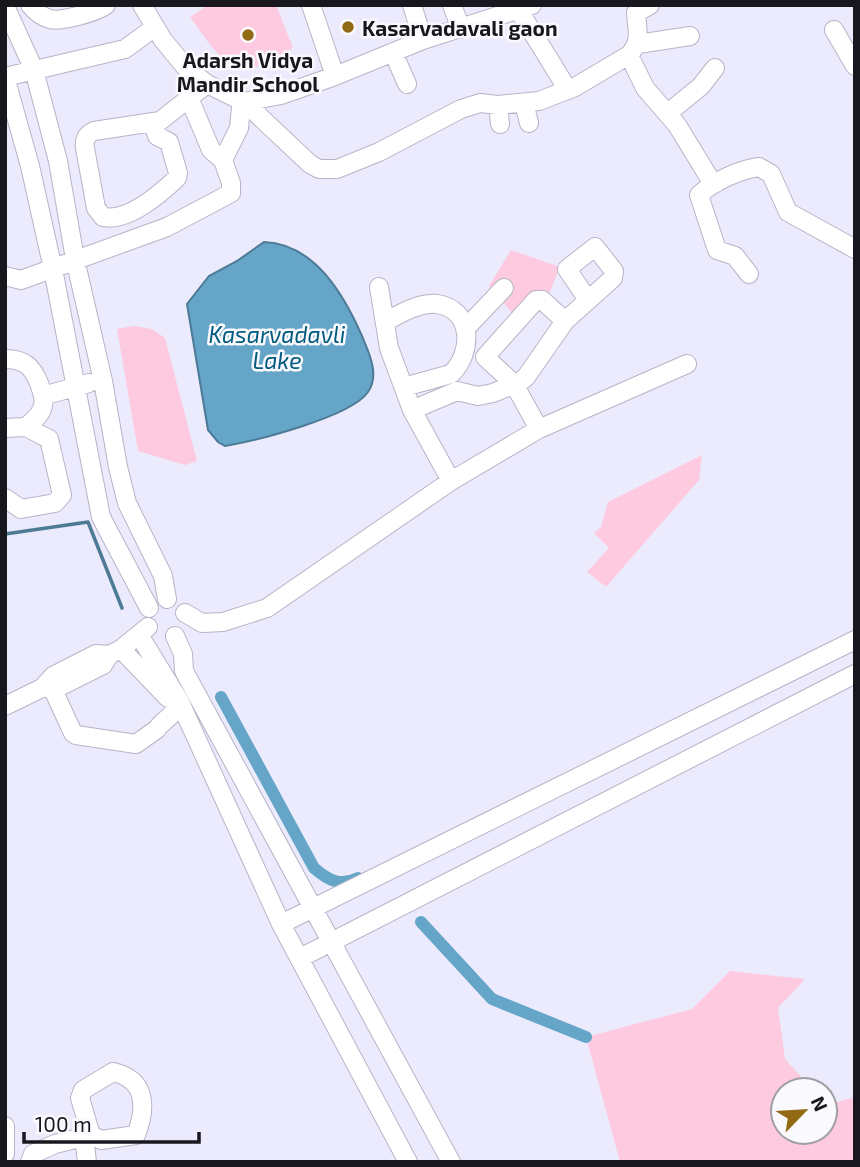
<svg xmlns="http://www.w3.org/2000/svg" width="860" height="1167" font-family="'Exo 2',sans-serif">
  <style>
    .green { fill: #fdcadf }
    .water { fill: #64a5c8; stroke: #4d7a95; stroke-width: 2 }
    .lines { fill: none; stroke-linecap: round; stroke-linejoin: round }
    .stream { stroke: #4d7a95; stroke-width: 3.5 }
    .canal { stroke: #64a5c8; stroke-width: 12 }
    .minor-casing { stroke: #b7b4c7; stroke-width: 20 }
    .minor { stroke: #fff; stroke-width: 18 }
    .poi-dot { fill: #926a13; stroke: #faf9fd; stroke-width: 2.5 }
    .labels { text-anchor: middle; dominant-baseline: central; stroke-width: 5; stroke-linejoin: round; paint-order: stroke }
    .poi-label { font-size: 21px; font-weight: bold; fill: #18171e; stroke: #faf9fd; text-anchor: start }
    .water-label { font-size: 23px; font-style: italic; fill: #005b7e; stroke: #faf9fd }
  </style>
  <rect width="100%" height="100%" fill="#eceafd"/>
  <path class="green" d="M208,5H276L293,48C281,54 270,61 258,66C226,77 206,38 190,17Z
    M511,250L560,267L550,292L512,313L489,286Z
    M134,326L152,329L165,338L197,461L185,465L138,451L117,329Z
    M702,455L699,480L606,587L587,572L609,548L594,533L601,527L608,502Z
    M730,971L805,979L778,1008L785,1059L813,1090H783V1132H825V1103L827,1105L855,1097V1162H620L586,1037L692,1009Z"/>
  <path class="water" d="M264,242C315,244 344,295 362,336C369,353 380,375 368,392C351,417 255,441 225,446L218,442L208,430L187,304L209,276L237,261Z"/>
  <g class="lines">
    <path class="stream" d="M5,534L88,522L122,608"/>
    <path class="canal" d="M221,697L314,868C328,880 340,887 358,878
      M421,922L492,999L586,1037"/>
    <g class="minor-casing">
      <path id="minor" d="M30,5C35,11 42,17 50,19C61,22 97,12 106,5
        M142,5L163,40L186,68L207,84L244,102L310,164L319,169H337L379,152L461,109L480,103L498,105L539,101L575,87L629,55C642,41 637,30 636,13L650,5
        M311,5L335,76
        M412,5L423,40
        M452,5L461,29
        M5,6L34,70L58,161L75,259L103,381L118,467L127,503L163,576L167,599
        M518,9L568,90
        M834,30L855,66
        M638,44L690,36
        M393,52L407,84
        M629,55L645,88L677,125L710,179L716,183
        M5,77L30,166L53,269L101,517L149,608
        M5,77L125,49L155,27
        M244,102L281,95L335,76L423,40L532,5
        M524,103L529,123
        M498,105L500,124
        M668,113L701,86L715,68
        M153,122L157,136L169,142L178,173L177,178C160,194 128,222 103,217L96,208L85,148C84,139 86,135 94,131L160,121L207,84
        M223,160L239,128L241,107L244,102
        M749,274L735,256L717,250L699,195C714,181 739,170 759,167L771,174L788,212L855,249
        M5,276L21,280L167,227L231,193V183L223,160L211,150L190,100
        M379,287L389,348L412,410L451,481
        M385,322C399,314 420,302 437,304C474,310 473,353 451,374L404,387
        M465,329L504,288
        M5,359C24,359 32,366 39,383C41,390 45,398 43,405C42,415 32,421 26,427
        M43,396L89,383
        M412,410L457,391L478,396L493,393L520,382L526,377L565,321L613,278L614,271L595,247L567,269L588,300
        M5,428L26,427L49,439L62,495L55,503L21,509L5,498
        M539,429L514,384L485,357L536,300H542L565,321
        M185,613L202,623L223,622L267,608L451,481L539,429L687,364
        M139,635L179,700L281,924L408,1162
        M175,636L183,654L184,671L451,1162
        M121,649L168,698
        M49,681L73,733L76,735L136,744L157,729
        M46,688L59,687L103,665L109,655
        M5,706L42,688L53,676L96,654L109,655L121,649L148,627
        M159,726L181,706
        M281,924L855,640
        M300,958L855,674
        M5,1126V1154
        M84,1137L87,1162
        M30,1162L33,1154L55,1144L91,1135L101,1140L136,1135C147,1107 146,1079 113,1072L83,1090L80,1098L91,1135"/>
    </g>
    <use href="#minor" class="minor"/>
  </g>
  <g class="poi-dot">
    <circle cx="348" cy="27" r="7"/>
    <circle cx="248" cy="35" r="7"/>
  </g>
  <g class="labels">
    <g class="poi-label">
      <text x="362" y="27">Kasarvadavali gaon</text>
      <text x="248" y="59" text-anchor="middle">Adarsh Vidya<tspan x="248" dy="24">Mandir School</tspan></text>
    </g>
    <g class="water-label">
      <text x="277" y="334">Kasarvadavli<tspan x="277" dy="26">Lake</tspan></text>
    </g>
  </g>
  <rect width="860" height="1167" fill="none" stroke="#18171e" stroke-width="14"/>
  <g transform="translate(804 1111) rotate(65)"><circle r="33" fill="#faf9fd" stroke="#a09fa4" stroke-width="2"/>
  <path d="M0-5L12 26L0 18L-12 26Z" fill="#926a13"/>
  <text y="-10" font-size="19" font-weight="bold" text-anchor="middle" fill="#18171e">N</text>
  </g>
  <path d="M24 1132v10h175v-10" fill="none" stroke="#18171e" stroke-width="3.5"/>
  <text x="35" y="1132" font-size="21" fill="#18171e" stroke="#faf9fd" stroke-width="5" paint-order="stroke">100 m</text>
</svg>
